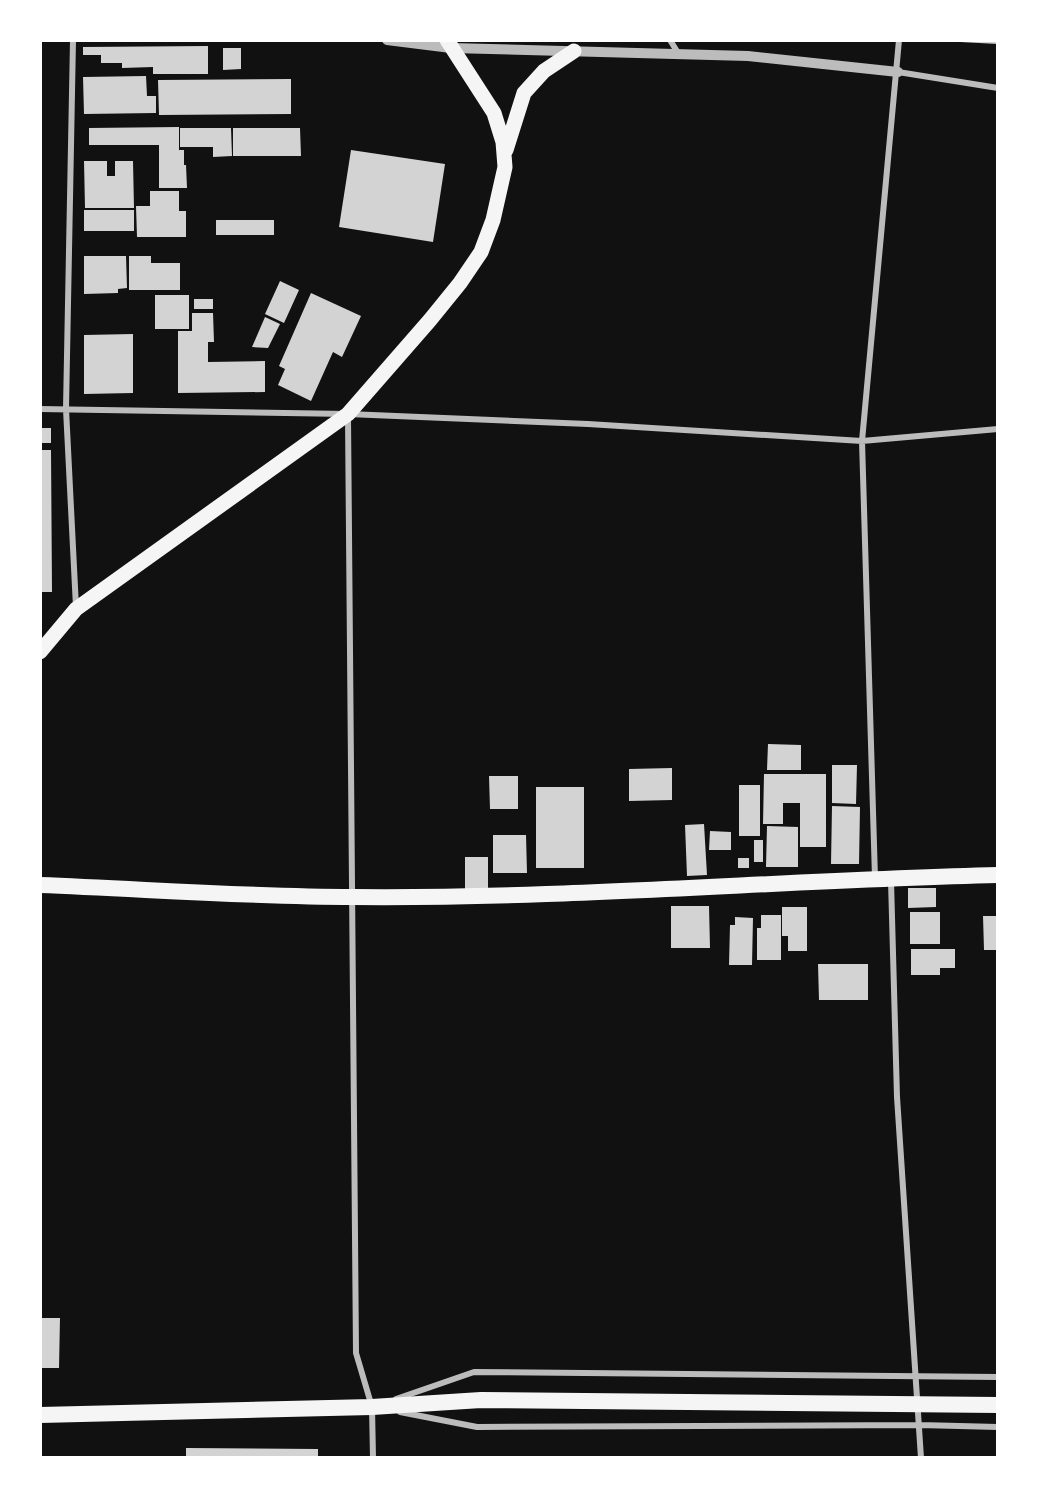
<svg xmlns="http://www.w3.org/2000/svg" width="1038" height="1498" font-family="Montserrat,sans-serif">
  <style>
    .building { fill: #d3d3d3 }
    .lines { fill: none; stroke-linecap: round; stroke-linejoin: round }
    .minor { stroke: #bcbcbc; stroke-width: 6 }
    .tertiary { stroke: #bcbcbc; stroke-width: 10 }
    .primary { stroke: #f5f5f5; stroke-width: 15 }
    .trunk { stroke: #f5f5f5; stroke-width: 16 }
  </style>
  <rect width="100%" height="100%" fill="#111"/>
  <path class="building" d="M960,40H998V44L960,42Z
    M208,46V74H153V67L122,68V63H101V55H83V47Z
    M223,48H241V69L223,70Z
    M146,76L147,96H156V113L84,114L83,77Z
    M291,79V114L159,115L158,80Z
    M179,127V150H184V165H186L187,188H159V145H89V128Z
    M180,128H231L232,156L213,157V147H180Z
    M233,128H300L301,156H233Z
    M351,150L445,164L433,242L339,227Z
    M84,161H107V176H115V161H133L134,208H85Z
    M150,191H179V211H186V237H137L136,206H150Z
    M84,210H134V231H84Z
    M216,220H274V235H216Z
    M84,256H126L127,288L118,289V293L84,294Z
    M129,256H151V263H180V290H129Z
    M280,281L299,290L284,323L265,314Z
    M311,293L361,316L342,357L333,352L311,401L278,385L285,369L279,366Z
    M155,295H189V329H155Z
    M194,299H213V309H194Z
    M192,313H213L214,342H208V362L265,361V392L178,393V331H192Z
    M265,317L280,324L268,348L252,347Z
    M133,334V393L84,394V335Z
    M40,428H51V443H40Z
    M40,450H51L52,592H40Z
    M768,744L801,745V770H767Z
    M832,765H857L856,804L832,803Z
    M672,768V800L629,801V769Z
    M764,774H826V847H800V803H783V824H763Z
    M489,776H518V809H490Z
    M739,785H760V836H739Z
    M536,787H584V868H536Z
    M832,806L860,807L859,864H831Z
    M704,824L707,875L687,876L685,825Z
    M767,826L798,827V867H766Z
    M710,831L731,832V850H709Z
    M493,835H526L527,873H493Z
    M754,840H763V862H754Z
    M465,857H488V891L465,892Z
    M738,858H749V868H738Z
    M908,888H936V907L908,908Z
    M671,906H709L710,948H671Z
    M782,907H807V951H788V936H782Z
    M910,912H940V944H910Z
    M761,915H781V960H757V928H761Z
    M983,916H998V950H984Z
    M735,917L753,918L752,965H729L730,925H735Z
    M911,949H955V968H940V975H911Z
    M818,964H868V1000H819Z
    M40,1318H60L59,1368H40Z
    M186,1448L318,1449V1458H186Z"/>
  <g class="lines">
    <path class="minor" d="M73,40L66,409L76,607
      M670,40L678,53
      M898,72L998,88
      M40,409L348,414L588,424L862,441L998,429
      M348,417L356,1353L372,1407L373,1458
      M875,878L862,441L899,40
      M891,881L897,1097L921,1458
      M396,1399L474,1372L998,1377
      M400,1412L477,1427L920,1425L998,1427"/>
    <path class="tertiary" d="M387,40L451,48L748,56L898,72"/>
    <path class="primary" d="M506,150L524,93L544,71L574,51
      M40,652L76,609L348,414L430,320L460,283L481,252L493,220L505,167L503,142L494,113L447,40"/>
    <path class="trunk" d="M40,885C145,889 249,897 353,897C568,899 783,880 998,875
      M40,1415L372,1407L481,1400L998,1405"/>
  </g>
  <rect width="1038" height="1498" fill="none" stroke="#ffffff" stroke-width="84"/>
</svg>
